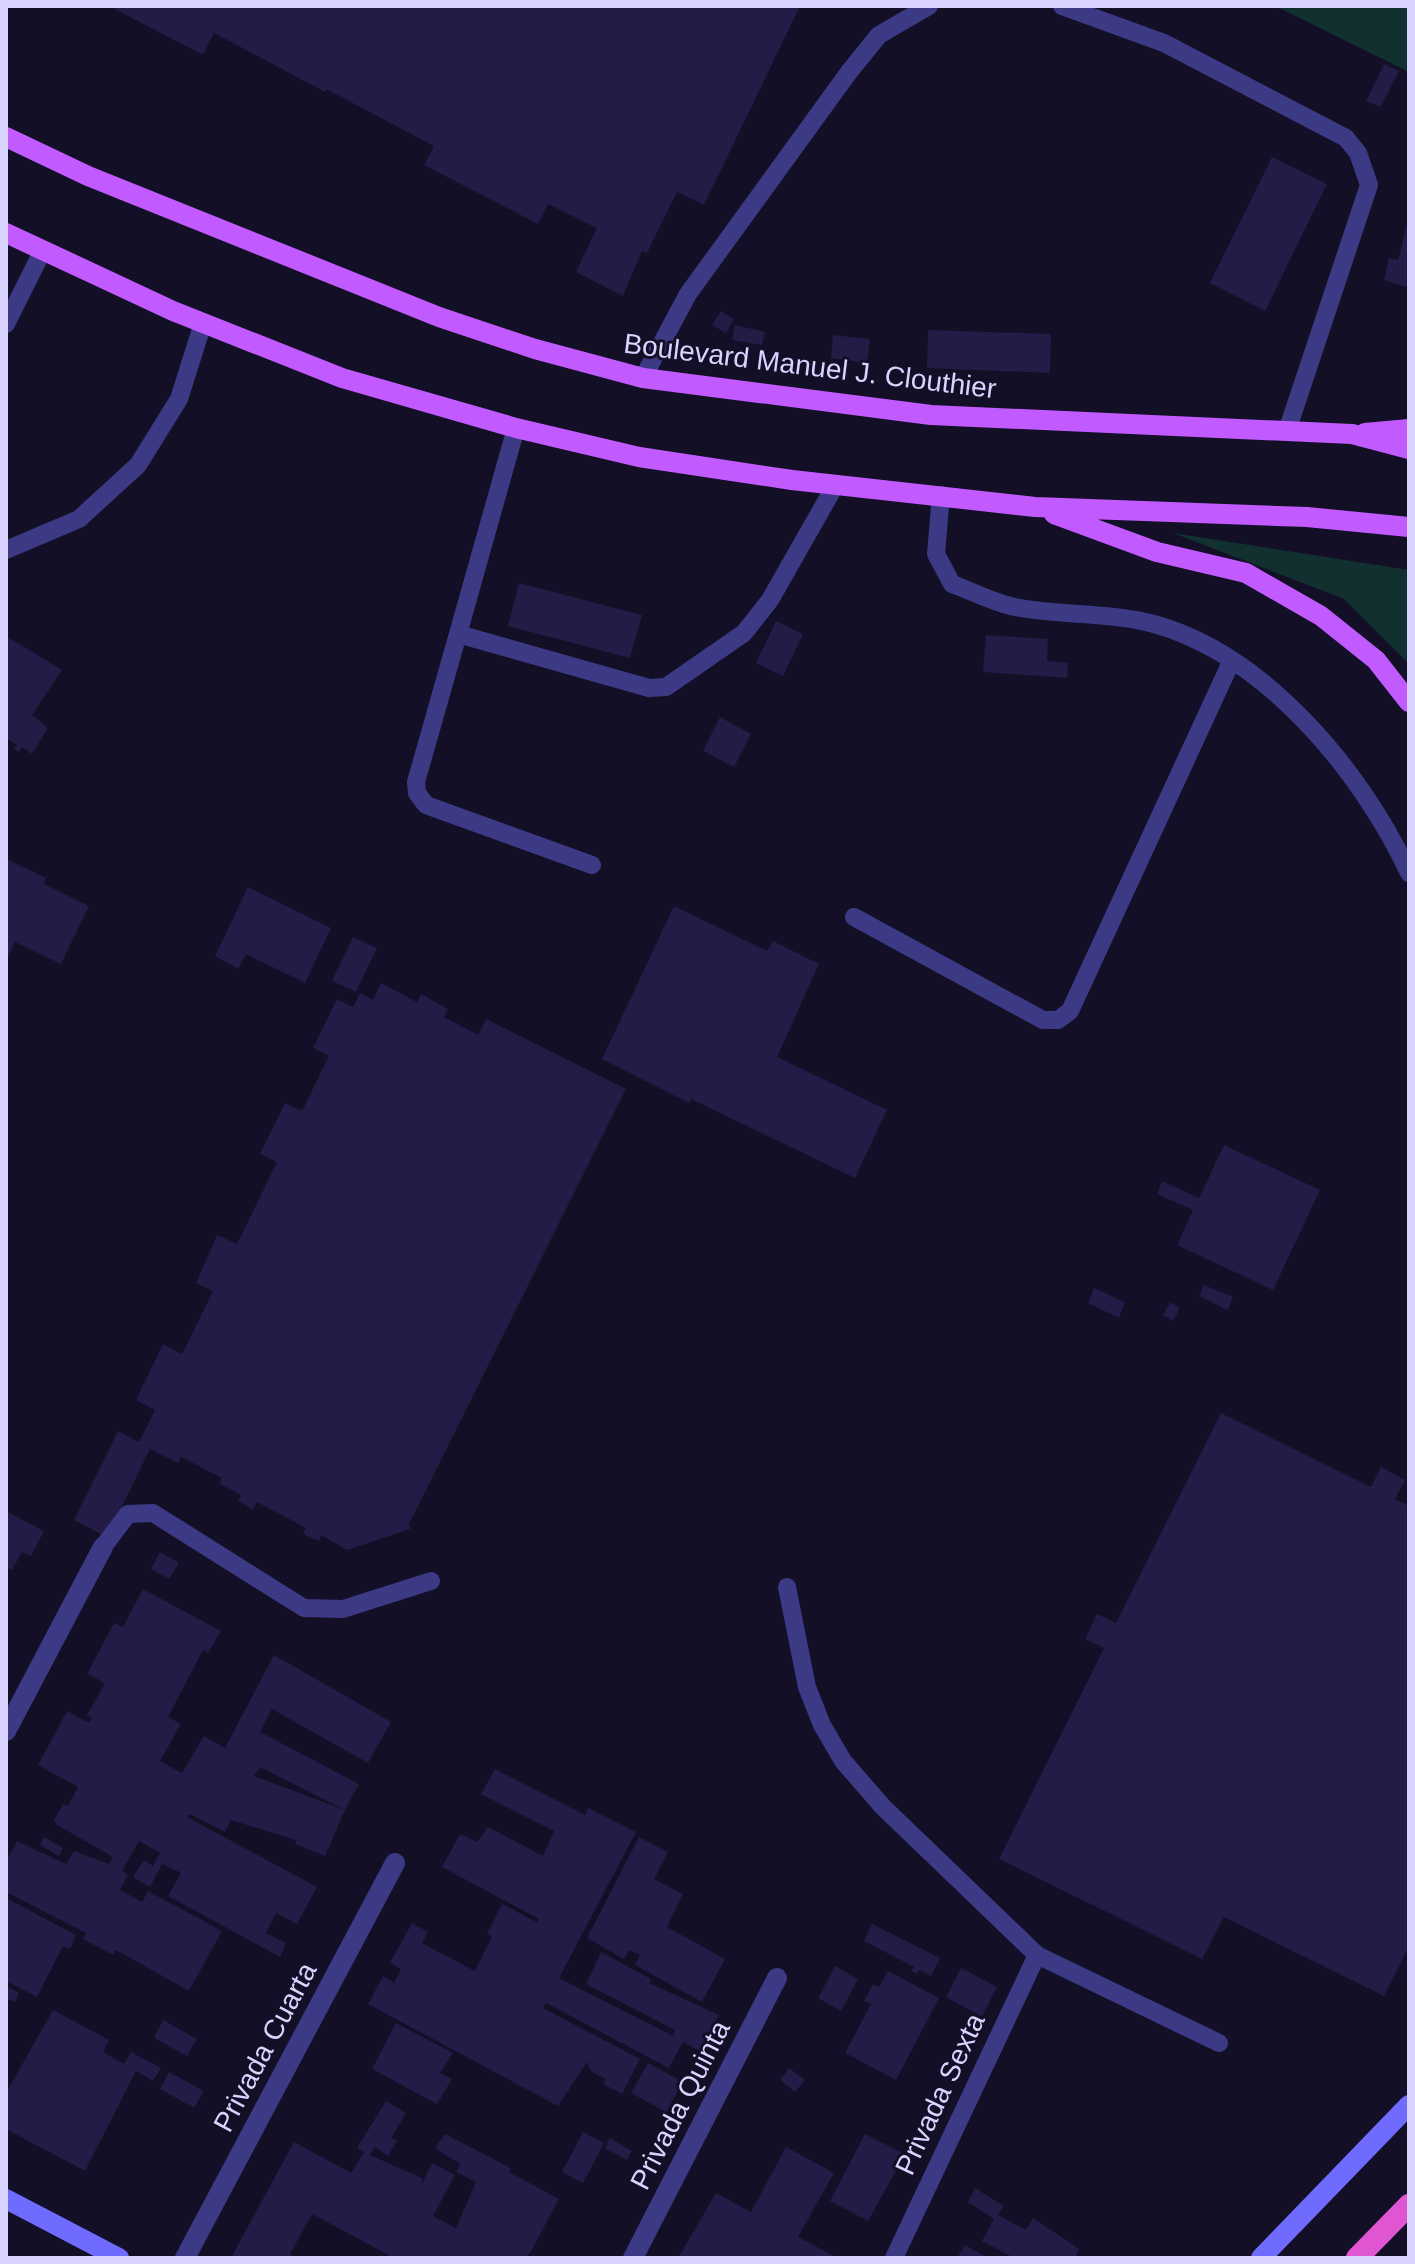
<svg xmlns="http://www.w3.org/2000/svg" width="1415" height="2264" font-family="Helvetica,sans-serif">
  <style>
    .green { fill: #12302f }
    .building { fill: #241b47 }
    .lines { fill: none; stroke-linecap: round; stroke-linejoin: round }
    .service { stroke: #3d3a85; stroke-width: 18 }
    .minor { stroke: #3d3a85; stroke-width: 20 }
    .secondary { stroke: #6f6bff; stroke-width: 20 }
    .primary { stroke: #c25bff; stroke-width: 20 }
    .trunk { stroke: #e055d1; stroke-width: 22 }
    .labels { text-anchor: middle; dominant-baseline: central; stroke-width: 6; stroke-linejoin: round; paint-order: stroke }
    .street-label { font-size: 28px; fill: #d9d4ff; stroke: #130f26 }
  </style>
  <rect width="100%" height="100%" fill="#130f26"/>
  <path class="green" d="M1275,6H1409V72Z
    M1173,533L1409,570V664L1344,599Z"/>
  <path class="building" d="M109,6H800L704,205L677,192L647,253L642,251L623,296L576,272L597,228L548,204L538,224L424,165L434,146L326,89L325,92L214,33L203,55Z
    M1384,64L1399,71L1381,107L1366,101Z
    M1272,157L1327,184L1265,311L1210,283Z
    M1409,216V288L1384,280L1389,258L1398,260Z
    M721,311L734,319L726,333L712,325Z
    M735,325L765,332L762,345L732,340Z
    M928,330L1051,334L1050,373L927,368Z
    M833,335L870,339L867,363L831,358Z
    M519,583L642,615L630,658L508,626Z
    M776,621L803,634L783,676L756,663Z
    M986,635L1048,639L1047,661L1068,663L1067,678L983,672Z
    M6,636L62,670L32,715L48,728L32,754L22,747L19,752L14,749L17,745L6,738Z
    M720,717L751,734L734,767L703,751Z
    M6,859L46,878L44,884L89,906L61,964L15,942L6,961Z
    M248,887L331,928L305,983L246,954L238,969L215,956Z
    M674,906L767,951L773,941L819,964L777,1057L887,1110L855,1178L691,1099L689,1103L602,1059Z
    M353,937L377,948L356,992L332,981Z
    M381,983L417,1002L421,994L448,1009L444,1017L478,1035L486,1019L626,1089L409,1524L410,1529L347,1550L321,1535L319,1541L303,1534L306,1528L257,1502L253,1510L238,1501L241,1495L220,1484L222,1478L181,1457L178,1463L150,1449L107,1537L74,1520L118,1431L139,1442L155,1410L136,1400L163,1344L182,1354L213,1291L196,1283L217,1235L237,1244L277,1162L260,1154L285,1103L302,1111L329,1056L313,1048L337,999L353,1007L360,993L373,1000Z
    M1224,1145L1320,1190L1273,1290L1177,1245L1193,1210L1157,1194L1162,1181L1199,1198Z
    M1204,1285L1233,1297L1228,1310L1199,1296Z
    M1094,1288L1125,1302L1119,1318L1088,1303Z
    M1170,1302L1180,1308L1173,1321L1163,1315Z
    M1221,1413L1371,1487L1381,1467L1405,1480L1395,1499L1409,1506V1947L1384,1996L1224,1917L1202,1959L999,1859L1104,1648L1085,1639L1097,1614L1116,1623Z
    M6,1511L44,1531L31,1556L22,1552L12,1570L6,1567Z
    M160,1552L179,1563L169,1579L151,1569Z
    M143,1589L221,1631L208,1653L203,1650L168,1717L181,1724L160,1761L182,1773L204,1736L225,1748L274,1655L391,1722L368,1763L272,1709L260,1732L359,1784L345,1810L260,1767L254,1776L345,1810L325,1856L295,1844L296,1840L231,1820L225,1832L190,1814L187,1817L317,1887L297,1924L276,1913L266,1933L286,1943L280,1957L168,1896L181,1873L162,1864L150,1887L133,1877L144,1860L153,1866L160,1853L139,1841L122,1871L128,1875L120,1890L142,1902L148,1891L222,1931L189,1991L116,1950L113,1955L83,1939L86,1933L6,1892V1862L17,1841L66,1864L74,1851L109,1864L113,1857L57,1825L54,1820L63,1804L68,1806L78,1787L38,1765L67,1711L89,1723L92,1718L87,1715L105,1683L87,1674L114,1623L123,1627Z
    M495,1769L585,1815L588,1808L636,1832L559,1978L673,2036L675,2030L586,1984L601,1952L651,1979L649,1983L719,2015L700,2051L683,2042L669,2068L546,2003L543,2008L640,2059L622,2094L603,2084L606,2079L592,2072L587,2062L558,2106L368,2004L383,1976L394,1983L401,1969L390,1963L412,1923L428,1932L422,1943L475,1971L492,1936L487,1934L502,1904L537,1922L539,1919L442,1867L460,1834L477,1842L488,1827L543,1856L554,1831L481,1794Z
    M44,1837L63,1848L59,1856L40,1845Z
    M639,1837L668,1852L654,1879L683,1894L667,1927L725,1959L702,2002L635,1965L640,1955L629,1950L624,1959L587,1938Z
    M6,1898L76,1935L70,1949L63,1946L37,1997L6,1981Z
    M872,1924L940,1958L931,1976L919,1970L917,1974L911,1971L914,1967L864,1941Z
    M835,1966L858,1979L841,2011L818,1998Z
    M961,1968L997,1987L982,2017L946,1997Z
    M888,1971L939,1998L896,2080L845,2053L871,2004L864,2001L873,1984L879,1987Z
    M6,1986L19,1993L15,2002L6,1999Z
    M53,2010L109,2040L103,2052L124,2064L131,2052L161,2068L153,2081L136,2071L85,2171L6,2129V2093Z
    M163,2020L197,2039L187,2056L154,2038Z
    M396,2023L453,2053L440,2073L452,2079L437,2104L372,2069Z
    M648,2063L683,2082L666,2112L631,2093Z
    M789,2068L805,2080L795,2092L780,2080Z
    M169,2072L204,2091L194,2108L160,2089Z
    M386,2101L406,2113L391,2138L397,2141L388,2156L375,2147L370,2155L422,2178L421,2185L432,2163L455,2175L433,2216L456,2228L476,2182L456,2172L460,2164L435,2148L445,2134L511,2168L509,2172L559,2199L530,2253L525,2258H394L312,2214L290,2254L297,2258L232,2256L294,2142L351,2173L364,2152L357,2148Z
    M583,2132L604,2143L583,2183L562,2172Z
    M865,2134L905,2154L868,2221L830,2201Z
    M610,2138L632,2151L627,2160L605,2148Z
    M786,2147L834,2173L798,2237L838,2258H678L716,2193L751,2212Z
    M975,2188L1004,2206L998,2215L1026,2230L1033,2218L1075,2246L1079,2250L1076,2256L1080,2258H1014L982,2241L994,2219L968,2202Z
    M965,2245L988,2258H957Z"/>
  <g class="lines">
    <path class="service" d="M1062,6L1164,43L1346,138L1358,153L1369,185L1287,431
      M6,324L42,252
      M643,378L688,294L849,72L879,35L929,6
      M516,428L458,634L649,688L666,687L744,633L770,600L836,484
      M941,495L936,554L952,584C972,591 994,603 1015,607C1060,616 1110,612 1154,624C1266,655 1362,772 1409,873
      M6,550L79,519L138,465L179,399L203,323
      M458,634L416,782L417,793L426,805L592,865
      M854,917L1043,1020H1058L1070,1011L1232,660
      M103,1547L128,1514L153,1513L304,1608L343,1609L431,1581
      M787,1587L807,1687L822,1725L843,1761L883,1807L1037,1955L1219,2043
      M894,2258L1037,1955"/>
    <path class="minor" d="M6,1731L103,1547
      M185,2258L395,1863
      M633,2258L777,1978"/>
    <path class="secondary" d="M6,2199L119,2258
      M1261,2258L1409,2105"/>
    <path class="primary" d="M6,137L88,176L439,317L535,349L643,378L931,415L1352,434L1409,449
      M6,233L173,311L342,378L516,428L639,457L792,480L1035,507L1307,517L1409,527
      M1365,433L1409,429
      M1054,514L1157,552L1246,573L1321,616L1376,660L1409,702"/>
    <path class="trunk" d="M1357,2258L1409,2205"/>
  </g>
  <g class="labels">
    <g class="street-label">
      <text transform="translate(810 366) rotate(7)">Boulevard Manuel J. Clouthier</text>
      <text transform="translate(265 2047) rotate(-62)">Privada Cuarta</text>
      <text transform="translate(940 2094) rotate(-65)">Privada Sexta</text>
      <text transform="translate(680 2105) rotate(-63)">Privada Quinta</text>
    </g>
  </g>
  <rect width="1415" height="2264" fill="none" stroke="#d9d4ff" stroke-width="16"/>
</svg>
